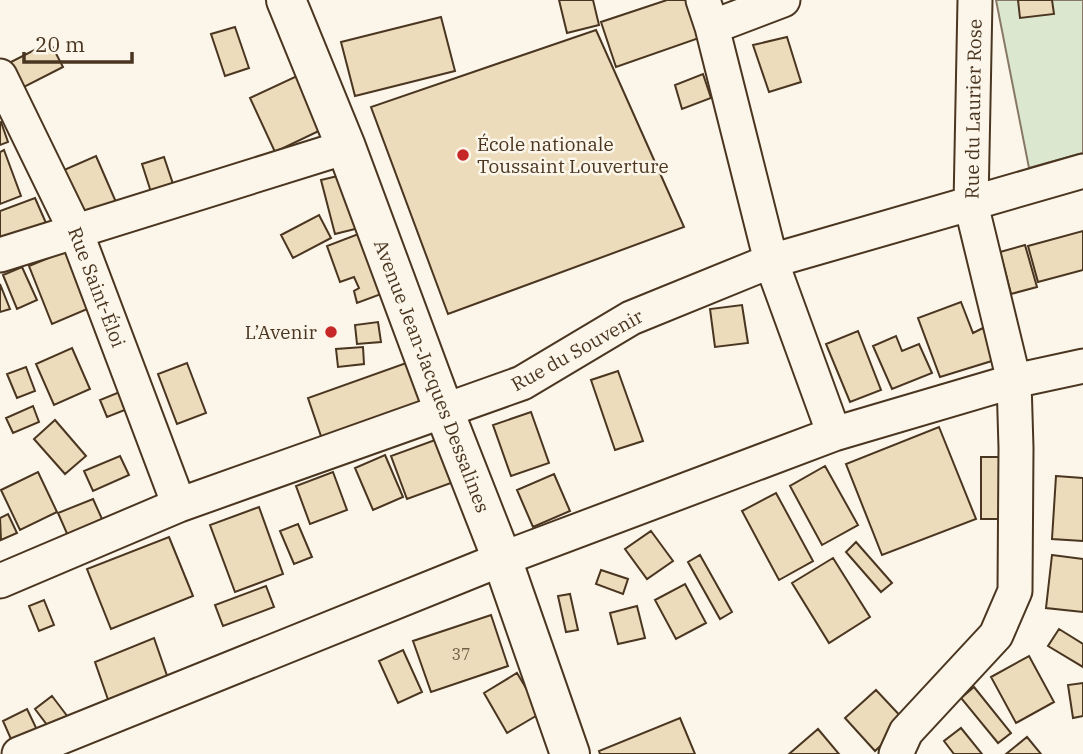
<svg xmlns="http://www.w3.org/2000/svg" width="1083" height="754" font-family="'IBM Plex Serif',serif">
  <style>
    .green { fill: #dce7d0; stroke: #887966; stroke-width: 2 }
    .building { fill: #ecdcbc; stroke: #4a3520; stroke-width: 2 }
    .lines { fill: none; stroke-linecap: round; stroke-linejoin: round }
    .street-casing { stroke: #4a3520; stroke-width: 37 }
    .primary-casing { stroke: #4a3520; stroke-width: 42 }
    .street { stroke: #fbf6e9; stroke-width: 33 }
    .primary { stroke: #fbf6e9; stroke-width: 38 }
    .poi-dot { fill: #c62828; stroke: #fbf6e9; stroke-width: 2.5 }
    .labels { text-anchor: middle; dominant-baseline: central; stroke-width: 5; stroke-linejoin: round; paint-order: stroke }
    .number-label { font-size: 16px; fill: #725f47 }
    .street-label { font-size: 19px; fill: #4a3520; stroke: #fbf6e9 }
    .poi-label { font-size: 19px; fill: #4a3520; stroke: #fbf6e9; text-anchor: start }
  </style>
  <rect width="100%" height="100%" fill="#fbf6e9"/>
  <path class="green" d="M996,0H1083V153L1029,168Z"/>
  <path class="building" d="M559,0H593L599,25L567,33Z
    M667,0H690L702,37L616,67L601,22Z
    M1018,0H1052L1054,14L1020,18Z
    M441,17L455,71L355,96L341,42Z
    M235,27L249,68L225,76L211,34Z
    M596,30L684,227L448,314L371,107Z
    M787,37L801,82L769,92L753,45Z
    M50,42L63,67L22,88L9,63Z
    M703,74L711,98L682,109L675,85Z
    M297,76L323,129L275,152L250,98Z
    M1,122L8,142L0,145V123Z
    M4,150L21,196L0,204V152Z
    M96,156L119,209L87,223L64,170Z
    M164,157L173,184L151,192L142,164Z
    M346,174L359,228L335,234L321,180Z
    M35,198L46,223L0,240V211Z
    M319,215L331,238L293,258L281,235Z
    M1083,231V270L1038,282L1028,246Z
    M361,233L384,293L357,303L354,291L359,288L354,277L340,282L327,246Z
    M1025,245L1037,287L1011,294L1000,252Z
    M68,250L92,307L52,324L29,266Z
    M22,267L37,300L17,309L3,275Z
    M0,284L10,309L0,312Z
    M961,302L973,333L983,328L995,360L940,377L918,318Z
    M742,305L748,343L715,347L710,309Z
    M378,322L381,342L357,344L355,325Z
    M858,331L881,390L850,402L826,344Z
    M896,336L902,351L919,344L932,373L892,389L873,346Z
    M363,347L364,364L338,367L336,349Z
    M72,348L90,389L54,405L36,364Z
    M409,362L424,408L323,442L308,398Z
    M187,363L206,413L177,424L158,374Z
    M26,367L35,391L17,398L7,374Z
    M618,371L643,441L615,450L591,380Z
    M127,389L135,406L107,417L100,400Z
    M33,406L39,422L13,433L6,418Z
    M531,412L549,463L511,476L493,425Z
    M55,420L86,456L65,474L34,439Z
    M939,427L976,519L882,555L846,464Z
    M446,436L462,479L407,499L391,456Z
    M385,455L403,497L373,510L355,468Z
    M120,456L129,475L93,491L84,471Z
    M981,457H1005V519H981Z
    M825,466L858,525L822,545L790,486Z
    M38,472L57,512L20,530L1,490Z
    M333,472L347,510L310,524L296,486Z
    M554,474L570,511L533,527L517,490Z
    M1056,476L1083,478V541L1052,539Z
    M776,493L813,561L779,580L742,511Z
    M93,499L107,530L72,545L58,513Z
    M259,507L283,574L235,592L210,525Z
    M8,514L17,533L1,540L0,518Z
    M298,524L312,557L294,564L280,531Z
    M651,531L673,561L647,579L625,549Z
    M169,537L193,596L111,629L87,569Z
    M856,542L892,583L881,592L846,552Z
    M700,555L732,612L720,619L688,562Z
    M1052,555L1083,559V612L1046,608Z
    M833,558L870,617L829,643L792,583Z
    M601,570L628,579L623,594L596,584Z
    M685,584L706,623L676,639L655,600Z
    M266,586L274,607L223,626L215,605Z
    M570,594L578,630L566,632L558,596Z
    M44,600L54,625L39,631L29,606Z
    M637,606L645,638L618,644L610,613Z
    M491,615L508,666L431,692L413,641Z
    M1059,629L1083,644V667L1048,646Z
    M154,638L172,690L113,714L95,662Z
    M403,650L422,692L398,703L379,661Z
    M1029,656L1054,702L1016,723L991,677Z
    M517,673L541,713L507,733L484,693Z
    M1083,683V716L1073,718L1068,685Z
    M974,687L1011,733L998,743L961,698Z
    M876,690L906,722L875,751L845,718Z
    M52,696L71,721L54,734L35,709Z
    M27,709L39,734L14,746L3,721Z
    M680,718L695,754H600L599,751Z
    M961,728L982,754H954L944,741Z
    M818,729L839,754H789Z
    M1027,737L1041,754H1006Z"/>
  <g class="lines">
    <g class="street-casing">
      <path id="street" d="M703,0L712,27L771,261L834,434
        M712,27L783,0
        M0,76L76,232L179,505
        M0,255L346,147
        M0,581L179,505L522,383L631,318L771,261L1083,171
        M19,754L502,559L834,434L1014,381L1083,366
        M896,754L906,732L996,635L1015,591L1016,448L1014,381L971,204L975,0"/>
    </g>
    <g class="primary-casing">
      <path id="primary" d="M286,0L346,147L444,411L502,559L570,754"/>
    </g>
    <use href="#street" class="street"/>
    <use href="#primary" class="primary"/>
  </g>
  <g class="poi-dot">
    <circle cx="463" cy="155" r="7"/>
    <circle cx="331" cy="332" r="7"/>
  </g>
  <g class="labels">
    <g class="number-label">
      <text x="461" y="654">37</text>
    </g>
    <g class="street-label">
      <text transform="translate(973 109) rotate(-89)">Rue du Laurier Rose</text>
      <text transform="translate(97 287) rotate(69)">Rue Saint-Éloi</text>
      <text transform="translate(577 350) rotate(-29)">Rue du Souvenir</text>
      <text transform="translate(432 376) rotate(69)">Avenue Jean-Jacques Dessalines</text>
    </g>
    <g class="poi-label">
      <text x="477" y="144">École nationale<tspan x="477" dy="22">Toussaint Louverture</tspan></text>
      <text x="317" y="332" text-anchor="end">L’Avenir</text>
    </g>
  </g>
  <path d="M24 52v10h108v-10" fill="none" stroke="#4a3520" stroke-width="3.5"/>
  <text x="35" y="52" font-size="21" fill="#4a3520" stroke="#fbf6e9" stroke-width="5" paint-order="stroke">20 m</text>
</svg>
